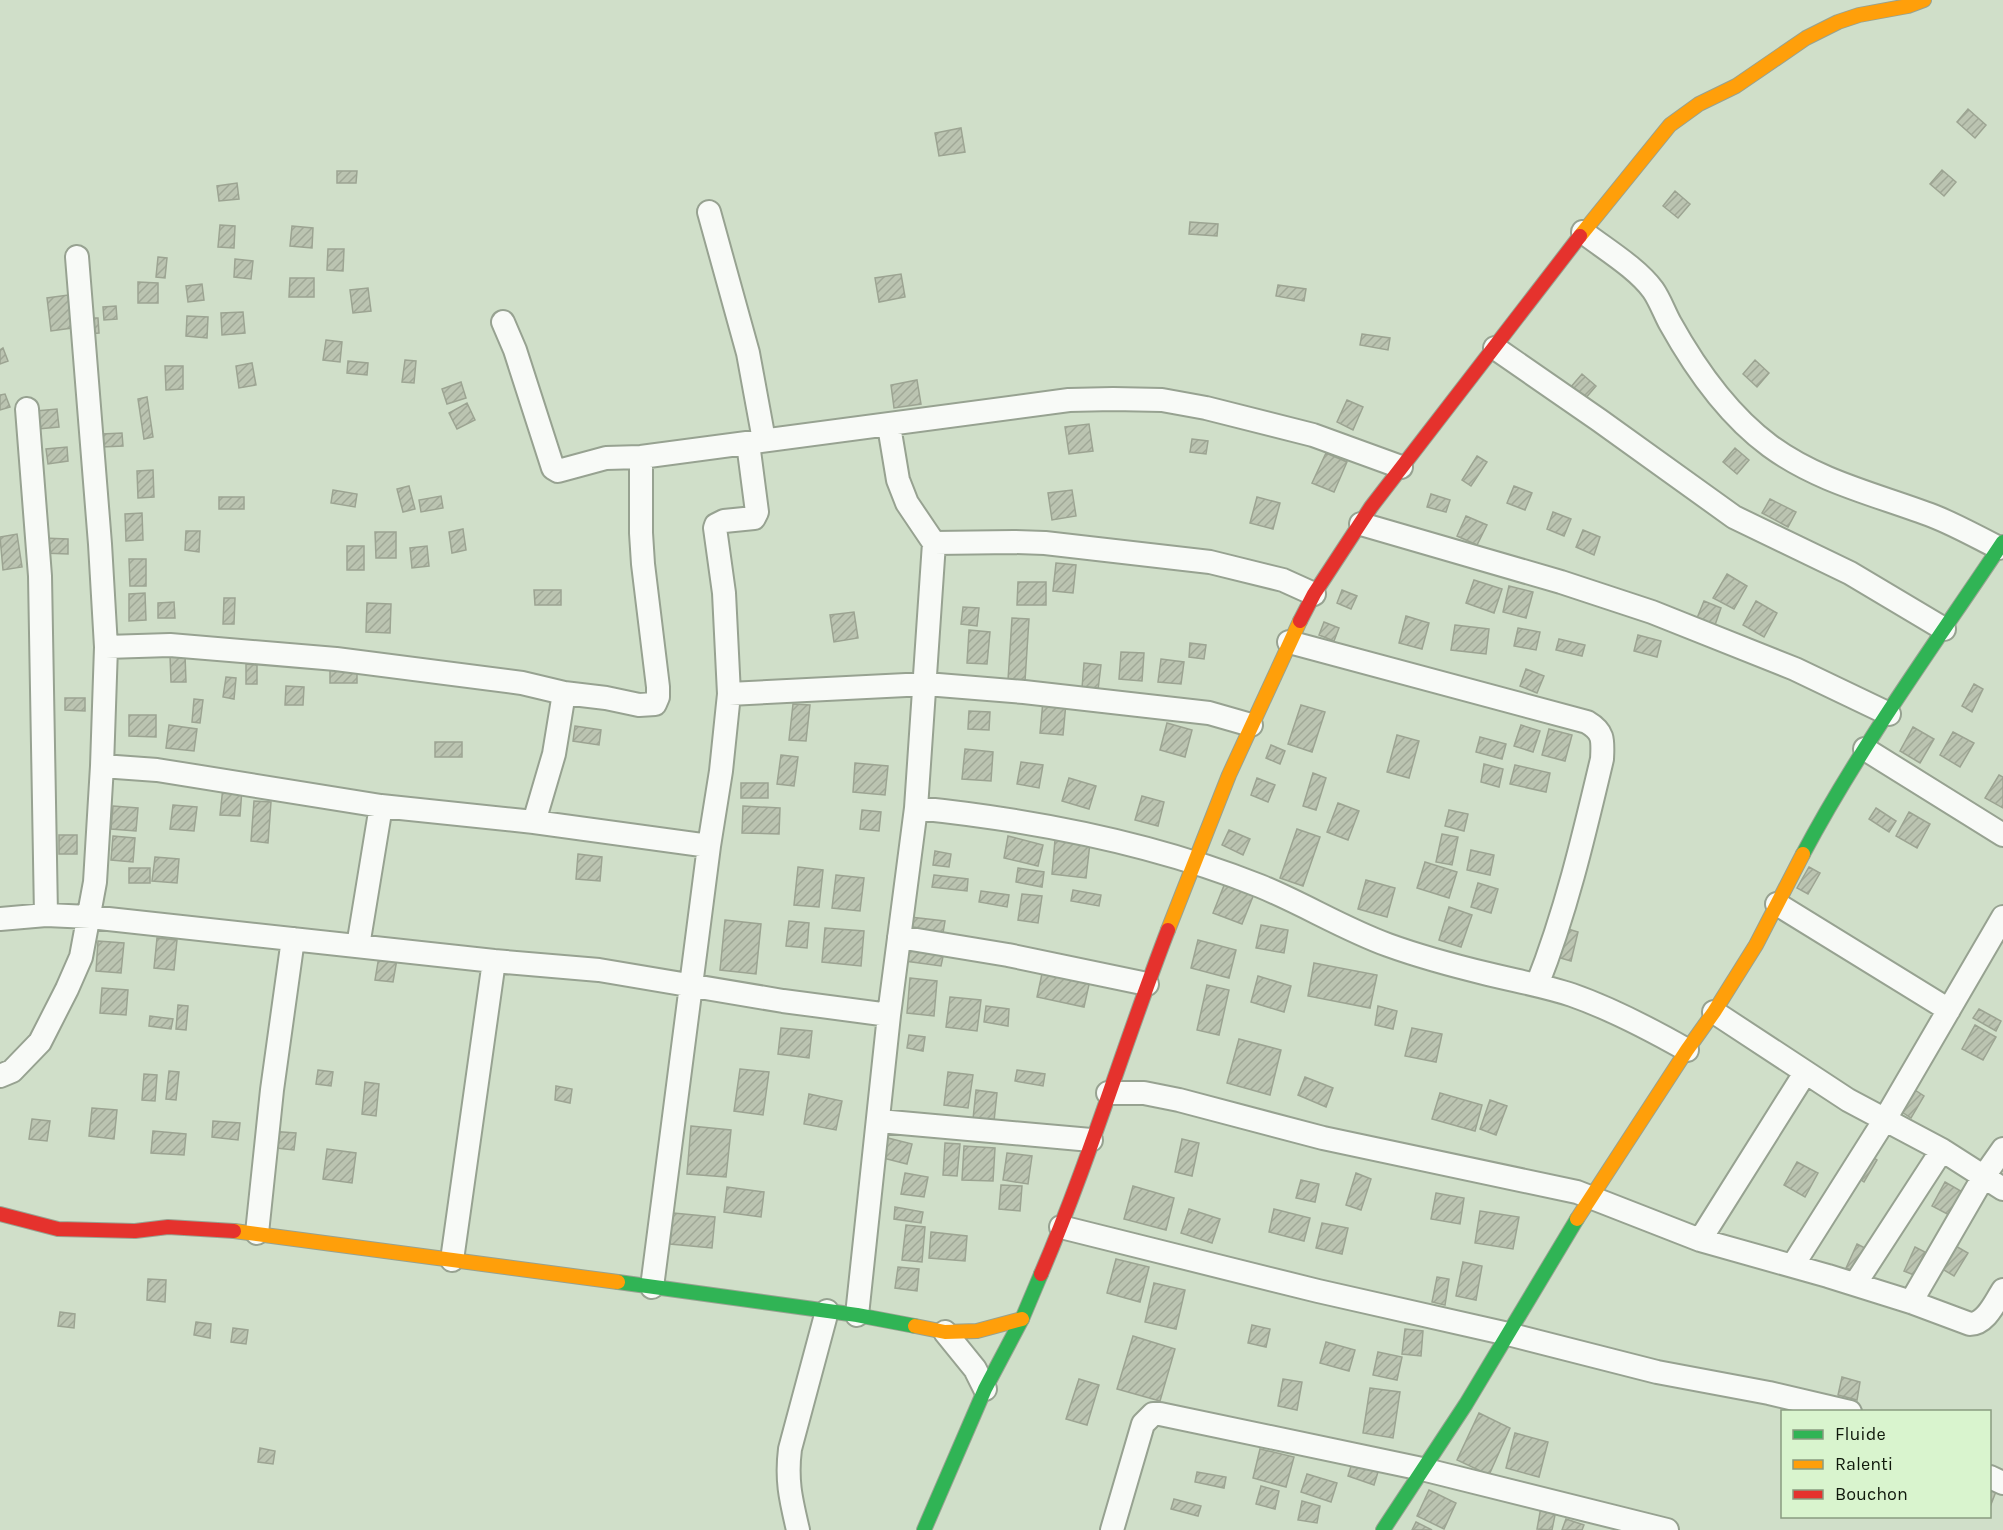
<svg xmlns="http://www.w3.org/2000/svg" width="2003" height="1530" font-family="Karla,sans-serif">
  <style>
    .building { fill: url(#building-hatch); stroke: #9ca492; stroke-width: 1.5 }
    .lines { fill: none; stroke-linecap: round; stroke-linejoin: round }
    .street-casing { stroke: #97a291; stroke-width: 26 }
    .fast-casing { stroke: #97a291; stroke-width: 16 }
    .slow-casing { stroke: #97a291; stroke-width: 16 }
    .jam-casing { stroke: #97a291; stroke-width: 16 }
    .street { stroke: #f8faf7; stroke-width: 22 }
    .fast { stroke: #30b455; stroke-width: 14 }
    .slow { stroke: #ff9f0a; stroke-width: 14 }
    .jam { stroke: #e5322d; stroke-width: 14 }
  </style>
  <defs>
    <pattern id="building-hatch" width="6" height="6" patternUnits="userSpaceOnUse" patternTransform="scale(1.5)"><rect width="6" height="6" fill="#bbc4b1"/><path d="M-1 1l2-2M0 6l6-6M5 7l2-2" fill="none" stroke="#a0a897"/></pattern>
  </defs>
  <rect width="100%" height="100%" fill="#d0dfc9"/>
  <path class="building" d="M1968,109L1986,125L1975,138L1957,122Z
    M961,128L965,152L939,156L935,133Z
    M1942,170L1956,182L1944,196L1930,184Z
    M337,171H357L356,183H337Z
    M237,183L239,199L219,201L217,186Z
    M1675,191L1690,204L1678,218L1663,206Z
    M1190,222L1218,224L1217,236L1189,234Z
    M220,225L235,226L234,248L218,247Z
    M292,226L313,228L312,248L290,246Z
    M328,249H344L343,271L327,270Z
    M158,257L167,258L165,278L156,277Z
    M235,259L253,261L251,279L234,277Z
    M901,274L905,297L879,302L875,278Z
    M290,278H314V297H289Z
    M138,282L158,283V303H138Z
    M202,284L204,300L188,302L186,286Z
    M1278,285L1306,289L1304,301L1276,296Z
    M368,288L371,311L353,313L350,290Z
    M68,295L72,328L51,331L47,298Z
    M116,306L117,319L104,320L103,307Z
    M243,312L245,333L222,335L221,313Z
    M187,316L208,317L207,338L186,336Z
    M85,318H98L99,333L86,334Z
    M1362,334L1390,338L1388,350L1360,345Z
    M326,340L342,342L340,362L323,360Z
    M3,348L8,361L0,364V350Z
    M405,360L416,361L414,383L402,382Z
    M1755,360L1769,373L1757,387L1743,374Z
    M348,361L368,363L367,375L347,373Z
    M252,363L256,385L239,388L236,366Z
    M165,366H183V389L166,390Z
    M1582,374L1596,386L1584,400L1570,388Z
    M917,380L921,404L894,408L891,385Z
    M461,382L466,398L447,404L442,389Z
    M5,394L10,407L0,410V395Z
    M147,397L153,437L144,439L138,399Z
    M1347,400L1363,407L1353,430L1337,422Z
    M467,403L475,420L457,429L449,413Z
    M57,409L59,427L38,429L36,411Z
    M1089,424L1093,451L1069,454L1065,427Z
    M122,433L123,446L102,447V434Z
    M1192,439L1208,441L1206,454L1190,452Z
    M67,447L68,461L48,464L46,449Z
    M1735,448L1749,460L1737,474L1723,462Z
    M1326,453L1347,462L1334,492L1312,483Z
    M1477,456L1487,462L1471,486L1462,480Z
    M153,470L154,497L138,498L137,471Z
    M409,486L415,509L403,512L397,489Z
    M1514,486L1532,493L1525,510L1507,503Z
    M333,490L357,494L355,507L331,503Z
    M1072,490L1076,516L1052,520L1048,493Z
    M1431,494L1450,500L1446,512L1427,507Z
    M441,496L443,508L421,512L419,500Z
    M219,497H244V509H219Z
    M1257,497L1280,503L1273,529L1250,523Z
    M1770,499L1796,512L1788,527L1762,513Z
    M1553,512L1571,519L1564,536L1547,529Z
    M142,513L143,540L126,541L125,514Z
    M1466,516L1487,525L1477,545L1457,536Z
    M463,529L466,550L452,553L449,532Z
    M1583,530L1600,537L1594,555L1576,547Z
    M186,531H200L199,552L185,550Z
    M375,532H396V558H376Z
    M17,534L22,567L3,570L0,537Z
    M43,538L68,539V554L43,553Z
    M347,546H364V570H347Z
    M427,546L429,566L412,568L410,548Z
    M129,559H146V586H130Z
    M1056,563L1076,565L1073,593L1053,591Z
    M1727,574L1747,586L1734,609L1713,598Z
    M1474,580L1502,589L1494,613L1466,603Z
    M1018,582H1046V605H1017Z
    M1509,586L1533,592L1526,618L1503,612Z
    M534,590H561V605H535Z
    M1342,590L1357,596L1351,609L1337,603Z
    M145,593L146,620L129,621V594Z
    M224,598H235L234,624H223Z
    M1704,601L1721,608L1715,625L1697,618Z
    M1756,601L1777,613L1764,637L1743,625Z
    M174,602L175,618H158V603Z
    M367,603L391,604L390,633L366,632Z
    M963,607L979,608L977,626L961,624Z
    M854,612L858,638L834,642L830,615Z
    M1406,616L1429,623L1422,649L1399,643Z
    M1012,618L1029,619L1025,681L1008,680Z
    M1324,622L1339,628L1334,641L1319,635Z
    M1455,625L1489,629L1486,654L1451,650Z
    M1518,628L1540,632L1536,650L1514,646Z
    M969,630L990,632L987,664L967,663Z
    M1638,635L1661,641L1657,657L1634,651Z
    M1559,639L1585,645L1582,656L1556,650Z
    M1190,643L1206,645L1204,659L1189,657Z
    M1121,652L1144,653L1142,681L1119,679Z
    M170,655H185L186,682H171Z
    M1161,659L1184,662L1181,684L1158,682Z
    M1084,663L1101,665L1098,690L1082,688Z
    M246,664L257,665V684H246Z
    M330,668H357V683H330Z
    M1526,669L1544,676L1537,693L1520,686Z
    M226,677L236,678L234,699L223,697Z
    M1974,684L1983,689L1972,712L1962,706Z
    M286,686L304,687L303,705H285Z
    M65,698H85V711L65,710Z
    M194,699L203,700L200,723L192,722Z
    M1043,701L1066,703L1063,735L1040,733Z
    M793,704L810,705L806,741L789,740Z
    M1301,705L1325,712L1312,752L1288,744Z
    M969,711L990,712L989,730L968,729Z
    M129,715H156V737L129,736Z
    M1167,723L1192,730L1185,757L1160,750Z
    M169,725L197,729L194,751L166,748Z
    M1521,725L1540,731L1533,752L1514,746Z
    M575,726L601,730L599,745L573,741Z
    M1913,727L1934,739L1920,763L1900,751Z
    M1549,729L1572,735L1565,761L1542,755Z
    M1953,732L1974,743L1960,767L1940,755Z
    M1397,735L1419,741L1409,778L1387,772Z
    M1480,737L1506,744L1502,759L1476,752Z
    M435,742H462V757H435Z
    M1271,745L1285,751L1280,764L1266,758Z
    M965,749L993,752L991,781L962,779Z
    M781,755L798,757L794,786L777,784Z
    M1021,762L1043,765L1039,788L1017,784Z
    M855,763L888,766L885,795L853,792Z
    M1484,764L1503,769L1499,787L1481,782Z
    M1515,765L1550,773L1546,792L1510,784Z
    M1313,773L1326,778L1316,810L1303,806Z
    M1999,775L2003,777V808L1985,798Z
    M1069,778L1096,786L1089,809L1062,801Z
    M1257,778L1275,785L1268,802L1251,795Z
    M741,783H768V798H741Z
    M223,787L242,789L240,816L220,815Z
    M1142,796L1164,802L1158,826L1135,820Z
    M254,801L271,802L268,843L251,841Z
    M1338,803L1359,811L1348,840L1327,832Z
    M173,805L197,807L194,831L170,829Z
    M113,806L138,808L136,831L111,829Z
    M743,806L780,808L779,834L742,833Z
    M1876,808L1896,821L1889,832L1869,819Z
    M862,810L881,812L879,831L860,829Z
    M1449,810L1468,814L1464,831L1445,826Z
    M1909,812L1930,824L1917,848L1896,836Z
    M1297,829L1320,837L1303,886L1280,878Z
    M1229,830L1250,839L1243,855L1222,845Z
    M1442,834L1458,837L1452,865L1436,862Z
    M59,835H77V854H59Z
    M113,836L135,838L133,862L111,860Z
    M1008,836L1043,845L1038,866L1004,858Z
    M1055,840L1090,843L1086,878L1052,874Z
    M1471,850L1494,855L1490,875L1467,870Z
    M935,851L951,854L949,867L933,865Z
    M578,854L602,857L600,881L576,879Z
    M155,857L179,859L177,883L152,881Z
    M1425,862L1457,872L1449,898L1417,888Z
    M798,867L823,870L819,907L794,905Z
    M1809,867L1820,873L1808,894L1797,888Z
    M129,868H150V883H129Z
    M1018,868L1044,872L1042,887L1016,882Z
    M836,875L864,878L860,911L832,908Z
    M934,875L968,879L967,891L932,887Z
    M1366,880L1395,888L1387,917L1358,909Z
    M1225,883L1254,894L1242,924L1213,913Z
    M1478,883L1498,889L1491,913L1471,907Z
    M1073,890L1101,895L1099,906L1071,901Z
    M981,891L1009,895L1007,907L979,902Z
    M1022,894L1042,896L1038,923L1018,920Z
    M1449,907L1472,915L1461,947L1439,940Z
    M910,917L945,921L943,933L909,929Z
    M725,920L761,924L756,974L720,970Z
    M789,921L809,923L807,948L786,946Z
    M1261,925L1288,930L1284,953L1256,948Z
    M825,928L864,931L861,966L822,962Z
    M1565,928L1578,932L1571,961L1557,957Z
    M157,938L177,940L174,970L154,968Z
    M1198,940L1236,950L1229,978L1191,968Z
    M98,941L124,943L121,973L96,971Z
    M908,946L944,952L941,966L905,961Z
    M379,956L397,959L393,982L375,980Z
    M1314,963L1377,975L1370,1008L1308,996Z
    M1043,969L1090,980L1084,1007L1037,997Z
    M1258,976L1291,986L1284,1012L1251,1002Z
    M910,978L937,981L934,1016L907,1013Z
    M1207,985L1229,990L1219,1035L1197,1030Z
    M102,988L128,990L126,1015L100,1013Z
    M950,997L981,1000L977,1031L946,1027Z
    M178,1005L188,1006L186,1030L176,1029Z
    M986,1006L1009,1009L1008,1026L984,1022Z
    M1378,1006L1397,1011L1393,1029L1375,1025Z
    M1979,1009L2001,1021L1996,1031L1973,1018Z
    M150,1016L173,1019L171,1029L149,1026Z
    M1975,1025L1996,1037L1983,1060L1962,1049Z
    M781,1028L812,1031L809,1058L778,1054Z
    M1412,1028L1442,1034L1436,1062L1405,1056Z
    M909,1035L925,1037L923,1051L907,1048Z
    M1239,1039L1281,1050L1270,1095L1227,1083Z
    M740,1069L769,1072L763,1115L734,1111Z
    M318,1070L333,1072L331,1086L316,1084Z
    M1017,1070L1045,1074L1043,1086L1015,1081Z
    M169,1071L179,1072L176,1100L166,1099Z
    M948,1072L973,1075L968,1108L944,1105Z
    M144,1074L157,1075L155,1101L142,1100Z
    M1305,1077L1333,1088L1326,1107L1298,1095Z
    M365,1082L379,1084L376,1116L362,1114Z
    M556,1086L572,1089L570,1103L555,1100Z
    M976,1090L997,1093L994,1121L973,1119Z
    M1915,1090L1924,1096L1911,1118L1902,1112Z
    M1440,1093L1482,1105L1475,1131L1432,1119Z
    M809,1094L842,1101L836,1130L804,1124Z
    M1490,1100L1507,1106L1496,1135L1480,1129Z
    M92,1108L117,1110L114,1139L89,1136Z
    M32,1119L50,1121L47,1141L29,1139Z
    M213,1121L240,1123L238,1140L212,1137Z
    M691,1126L731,1130L726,1177L687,1174Z
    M153,1131L186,1134L184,1155L151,1153Z
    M269,1131L296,1133L294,1150L267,1147Z
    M884,1137L912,1144L907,1164L879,1157Z
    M1182,1139L1199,1143L1192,1176L1175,1172Z
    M945,1143L960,1144L957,1176L943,1175Z
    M964,1146L995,1148L993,1181L962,1180Z
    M327,1149L356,1153L352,1183L323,1179Z
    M1007,1153L1032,1156L1028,1184L1003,1180Z
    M1868,1154L1877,1160L1864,1182L1855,1176Z
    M1797,1162L1818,1173L1805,1197L1784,1185Z
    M905,1173L928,1177L924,1197L901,1194Z
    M1356,1173L1371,1179L1361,1210L1346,1205Z
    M1301,1180L1319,1184L1315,1202L1296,1198Z
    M1945,1182L1966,1194L1953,1217L1932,1206Z
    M1001,1185L1022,1186L1020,1211L999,1209Z
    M1133,1186L1174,1198L1166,1230L1124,1219Z
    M727,1187L764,1192L761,1217L724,1212Z
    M1436,1193L1464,1198L1460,1224L1431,1219Z
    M895,1207L923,1212L921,1223L894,1219Z
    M1189,1209L1220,1219L1212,1243L1181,1233Z
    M1274,1209L1310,1218L1304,1241L1269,1232Z
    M1480,1211L1519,1217L1513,1249L1475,1243Z
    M673,1213L715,1217L712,1248L670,1244Z
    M1322,1223L1348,1228L1342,1254L1316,1248Z
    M906,1225L925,1227L922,1262L902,1260Z
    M931,1232L967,1236L965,1261L929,1258Z
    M1947,1241L1968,1253L1954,1276L1934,1264Z
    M1857,1244L1867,1249L1856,1272L1846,1268Z
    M1915,1247L1925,1252L1914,1275L1904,1271Z
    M1116,1259L1149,1267L1140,1302L1107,1293Z
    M1463,1262L1482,1266L1476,1300L1456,1296Z
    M898,1267L919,1269L917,1291L895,1288Z
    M1437,1277L1449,1279L1445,1305L1432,1302Z
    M148,1279L166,1280L165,1302L147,1300Z
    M1154,1283L1185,1290L1176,1329L1145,1322Z
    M60,1312L75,1314L74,1328L58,1326Z
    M196,1322L211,1324L210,1338L194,1335Z
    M1252,1325L1270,1329L1266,1347L1248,1343Z
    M233,1328L248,1330L246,1344L231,1342Z
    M1405,1329L1423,1331L1421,1356L1402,1354Z
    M1133,1336L1175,1349L1160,1401L1117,1389Z
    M1326,1342L1355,1350L1349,1371L1320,1363Z
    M1378,1352L1402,1357L1397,1380L1373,1375Z
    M1842,1377L1860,1382L1857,1400L1838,1395Z
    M1079,1379L1099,1385L1087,1425L1066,1419Z
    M1283,1379L1302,1382L1297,1410L1278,1406Z
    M1370,1388L1400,1392L1393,1438L1363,1433Z
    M1479,1413L1510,1428L1489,1475L1457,1460Z
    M1515,1433L1548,1442L1539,1477L1506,1468Z
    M260,1448L275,1451L273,1464L258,1462Z
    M1260,1449L1294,1457L1286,1487L1253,1478Z
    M1352,1463L1378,1472L1374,1485L1348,1476Z
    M1197,1472L1226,1477L1224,1488L1195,1482Z
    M1307,1474L1337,1483L1331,1502L1301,1492Z
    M1261,1486L1279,1491L1275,1509L1256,1504Z
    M1990,1486L1997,1489L1990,1507Z
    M1429,1490L1456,1503L1444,1529L1417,1516Z
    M1174,1499L1201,1506L1198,1516L1171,1509Z
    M1302,1501L1320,1506L1317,1523L1298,1520Z
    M1541,1507L1556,1510L1552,1530L1537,1529Z
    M1566,1519L1584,1525L1582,1530H1562Z
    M1416,1522L1432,1530H1412Z"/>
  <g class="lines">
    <g class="street-casing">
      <path id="street" d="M709,212L748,353L764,440
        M1583,232C1605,249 1637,268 1653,290C1660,300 1664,312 1670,323C1695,368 1728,415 1770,446C1819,482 1878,495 1933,516C1956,525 1977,537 1999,548
        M503,322L515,350L553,468L558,471L606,458L641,457L1069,400L1113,399L1162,400L1206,408L1313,435L1401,467
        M1495,348L1599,420L1734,517L1850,573L1944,629
        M27,409L40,576L46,915
        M1361,524L1561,582L1652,612L1795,669L1889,714
        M934,543L1014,542L1045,543L1210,562L1283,580L1314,594
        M1289,642L1587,722C1604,732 1603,740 1602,759C1584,835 1566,912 1537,985
        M106,647L170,645L336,659L522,683L564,693L606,698L639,705L655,704L658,697V687L643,564L641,533V457
        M729,694L926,684L1024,692L1209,713L1251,725
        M1865,749L2003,835
        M102,766L157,770L381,806L534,822L709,846
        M916,808C1033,820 1150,842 1260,886C1304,904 1344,929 1388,945C1421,957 1455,966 1488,974C1516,981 1545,986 1572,995C1612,1009 1650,1029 1687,1050
        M534,822L554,754L564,693
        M1777,904L1949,1010
        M0,919L46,915L90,917L494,961L599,970L783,1001L889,1015
        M899,937L1008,955L1147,984
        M358,946L381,806
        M1714,1012L1848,1100L1942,1150L2003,1189
        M0,1076L12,1071L40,1042L67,989L81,957L95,882L102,766L106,647L100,544L77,257
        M1108,1093H1144L1179,1100L1323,1138L1577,1192L1700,1240L1828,1276L1911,1302L1970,1324C1986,1324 1995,1302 2003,1290
        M879,1121L1091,1140
        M1061,1227L1318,1291L1508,1334L1657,1372L1769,1393L1850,1412
        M257,1233L272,1090L293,939
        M1700,1240L1805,1073
        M452,1260L494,961
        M1793,1265L1884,1121L2003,917
        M1855,1284L1942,1150
        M652,1287L709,846L721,771L729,694L724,593L715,528L716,525L724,521L754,518L757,512L748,443
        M1911,1302L1984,1176L2003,1149
        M857,1315L889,1015L916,808L934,543L907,503L898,480L889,426
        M945,1332L975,1369L985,1389
        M1990,1477L2003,1483
        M798,1530C791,1500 786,1481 790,1449L827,1311
        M1112,1530L1143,1424L1153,1414H1160L1422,1469L1667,1530"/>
    </g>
    <g class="fast-casing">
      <path id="fast" d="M1803,854C1861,745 1935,644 2003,542
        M618,1282L857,1315L915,1326
        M924,1530L985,1389L1022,1319L1041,1274
        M1383,1530L1466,1404L1577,1219"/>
    </g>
    <g class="slow-casing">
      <path id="slow" d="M1580,236L1670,125L1699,104L1736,86L1806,38L1838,22L1859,15L1908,6L1924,0
        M1168,930L1229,775L1300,621
        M1577,1219L1687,1050L1714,1012L1756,945L1803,854
        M234,1231L618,1282
        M915,1326L945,1332L977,1331L1022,1319"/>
    </g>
    <g class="jam-casing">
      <path id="jam" d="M1300,621L1314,594L1371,507L1580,236
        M0,1214L58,1229L135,1231L168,1227L234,1231
        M1041,1274C1089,1162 1124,1044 1168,930"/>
    </g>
    <use href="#street" class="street"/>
    <use href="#fast" class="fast"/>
    <use href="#slow" class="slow"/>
    <use href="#jam" class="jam"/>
  </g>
  <rect x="1781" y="1410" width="210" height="108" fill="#d9f4ce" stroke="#899c80" stroke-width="1.5"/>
  <rect x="1793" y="1430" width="30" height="9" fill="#30b455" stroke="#899c80" stroke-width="1.5"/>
  <text x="1835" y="1440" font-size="18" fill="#10190c">Fluide</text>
  <rect x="1793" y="1460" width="30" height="9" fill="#ff9f0a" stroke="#899c80" stroke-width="1.5"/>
  <text x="1835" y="1470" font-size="18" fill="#10190c">Ralenti</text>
  <rect x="1793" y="1490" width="30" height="9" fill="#e5322d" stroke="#899c80" stroke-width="1.5"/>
  <text x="1835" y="1500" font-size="18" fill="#10190c">Bouchon</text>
</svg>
